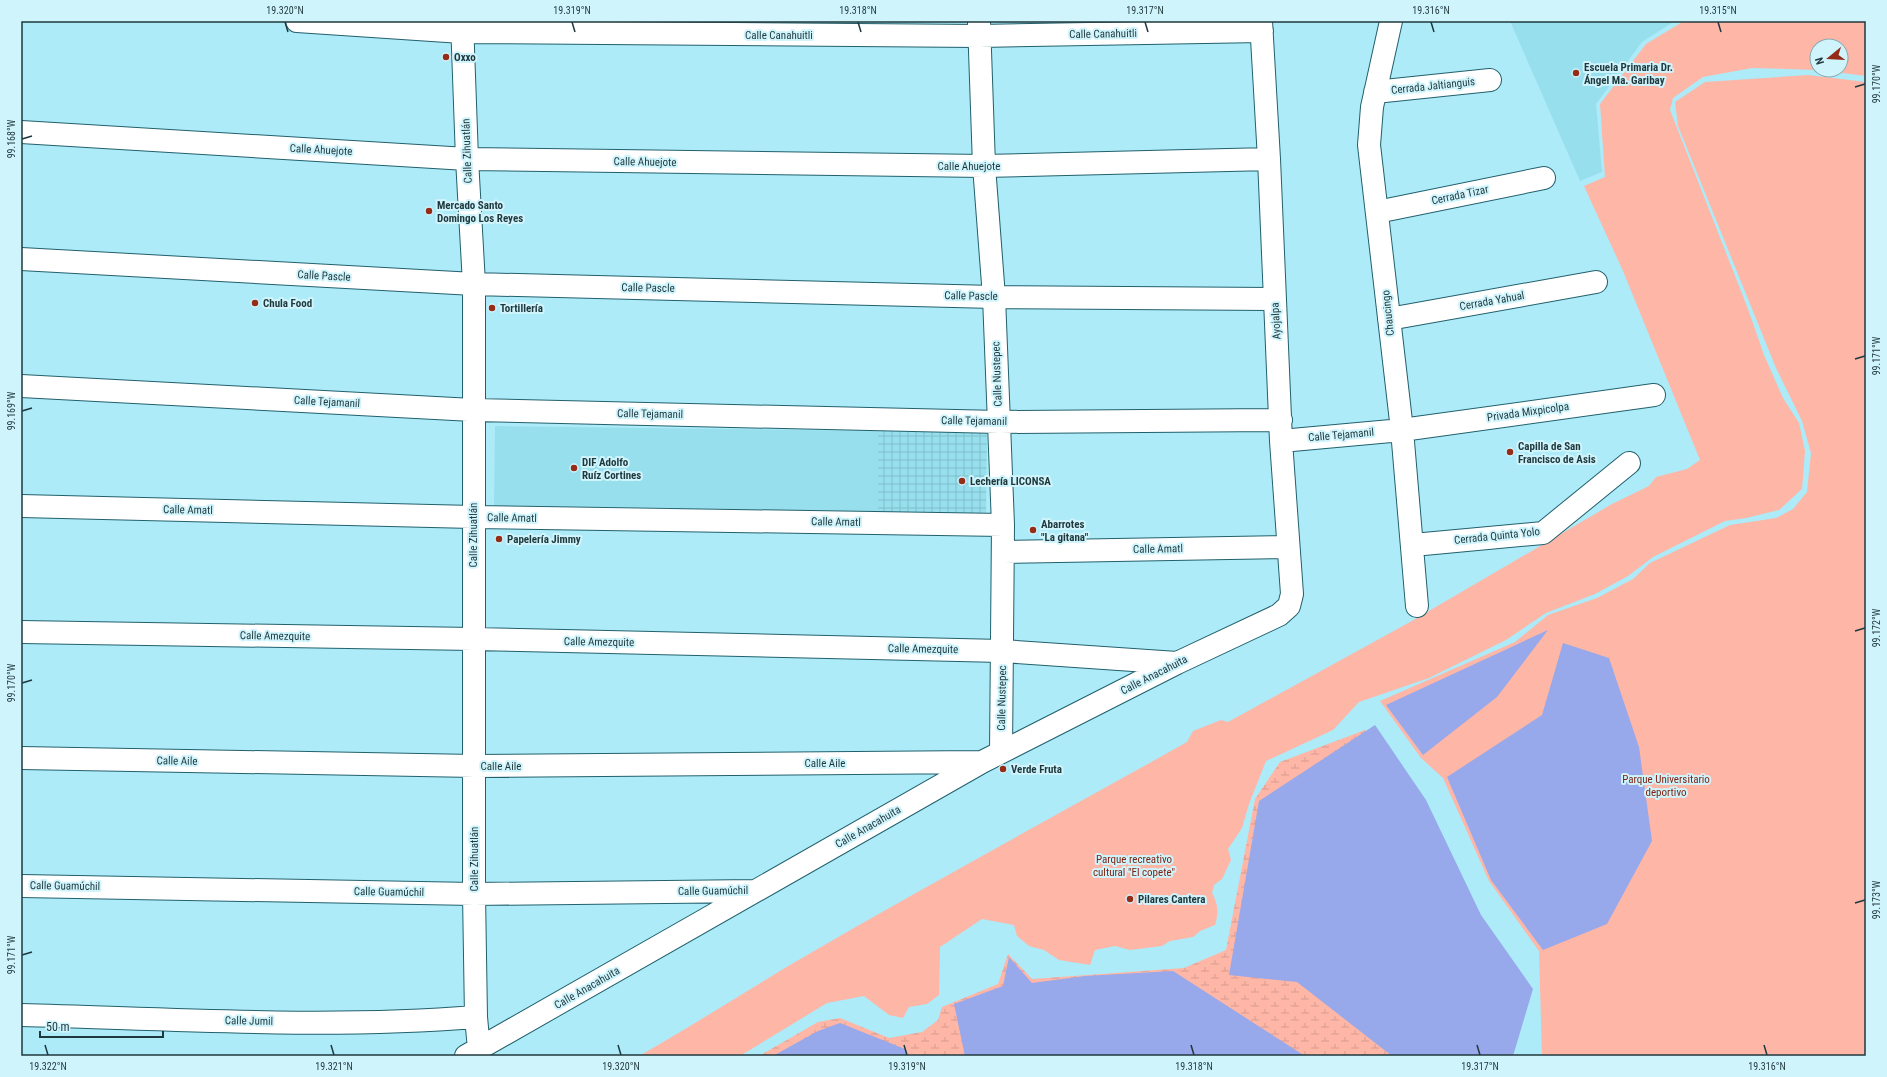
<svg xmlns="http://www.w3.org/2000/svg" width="1887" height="1077" font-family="'Roboto Condensed',sans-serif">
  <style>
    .built { fill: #97dfed }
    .industrial { fill: url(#industrial-grid) }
    .wetland { fill: url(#wetland-marsh) }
    .green { fill: #feb6a7 }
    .water { fill: #97a8eb }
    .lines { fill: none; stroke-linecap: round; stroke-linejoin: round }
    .minor-casing { stroke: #22606c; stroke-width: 24 }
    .minor { stroke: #fff; stroke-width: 22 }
    .ticks { fill: none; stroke: #1f383d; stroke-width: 1.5 }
    .poi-dot { fill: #952c18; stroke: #d0f4fc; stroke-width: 1.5 }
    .labels { text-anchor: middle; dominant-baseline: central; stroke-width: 4; stroke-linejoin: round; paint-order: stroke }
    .street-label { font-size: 11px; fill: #1f383d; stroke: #d0f4fc }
    .poi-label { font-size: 11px; font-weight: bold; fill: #1f383d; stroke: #d0f4fc; text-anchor: start }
    .park-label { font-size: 11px; fill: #7e2413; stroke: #d0f4fc }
    .neatline { fill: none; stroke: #1f383d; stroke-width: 1.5 }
    .ticks-label { font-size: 10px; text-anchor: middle; fill: #1f383d }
  </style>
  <defs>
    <pattern id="industrial-grid" width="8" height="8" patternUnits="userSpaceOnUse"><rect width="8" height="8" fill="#97dfed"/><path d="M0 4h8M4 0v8" fill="none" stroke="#82c0cc"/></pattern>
    <pattern id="wetland-marsh" width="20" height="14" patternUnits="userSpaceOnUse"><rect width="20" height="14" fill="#feb6a7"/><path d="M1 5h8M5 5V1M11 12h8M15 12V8" fill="none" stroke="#d99d91"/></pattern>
  </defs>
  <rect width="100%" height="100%" fill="#adebf9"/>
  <path class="built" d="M1510,21H1675L1642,42L1596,104L1602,172L1580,181Z
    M495,426L878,431V516L494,510Z"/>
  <path class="industrial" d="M878,431L987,433L986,517L878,516Z"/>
  <path class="wetland" d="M1365,730L1487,1056H759L818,1022L840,1018L889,1038L922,1032L938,1020L942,1007L998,984L1008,954L1032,979L1184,968L1226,950L1255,799L1280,762Z"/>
  <path class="green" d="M1684,21H1866V76L1819,70H1841V46H1817V70L1752,68L1703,77L1673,98L1670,110L1748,309L1764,355L1783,398L1799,423L1805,451L1802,489L1779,510L1746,518L1725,521L1653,557L1628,576L1595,594L1546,613L1506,640L1429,678L1359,702L1333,730L1266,761L1249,804L1242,828L1228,849L1231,860L1222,879L1214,885L1212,893C1218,904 1219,912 1215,925L1200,931L1193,937L1170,941L1162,946L1130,950L1115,946L1095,950L1090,965L1059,960L1044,950L1029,946L1017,936L1014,925L982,919L940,947L939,995L927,1004L909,1007L903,1018L889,1015L864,996L827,1003L740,1056H639C694,1025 747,990 802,958C929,884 1059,814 1187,742L1193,731L1221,720L1228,722L1410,622L1612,504L1649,486L1656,477L1687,469L1700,460L1623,271L1584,186L1605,177L1600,104L1646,44Z
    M1808,75L1866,82V1056H1542L1539,951L1489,881L1443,778L1421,758L1380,701L1515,642L1548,615L1597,598L1633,579L1650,563L1730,525L1776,518L1793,509L1807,492L1811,453L1802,421L1776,368L1678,126L1675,102L1705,82Z"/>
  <path class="water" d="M1548,630L1497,697L1423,755L1386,705Z
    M1563,643L1609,658L1639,747L1652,841L1607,924L1543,950L1491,880L1447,777L1542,715Z
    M1375,725L1426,800L1481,915L1533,989L1513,1056H1392L1297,982L1229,975L1259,801Z
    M1009,957L1032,983L1085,976L1173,971L1305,1056H965L954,1004L1003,986Z
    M840,1023L905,1049L908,1056H773L818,1031Z"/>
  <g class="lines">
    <g class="minor-casing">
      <path id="minor" d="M297,21L462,32L979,36L1262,31
        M462,21L467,159L474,284V894L476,1017L479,1049
        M1391,21L1372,107L1369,145L1402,430L1417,606
        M979,22L984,166L994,297L1003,525L1001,752
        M1375,92L1490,80
        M21,132L467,159L984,166L1269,159
        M1377,212L1544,178
        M21,259L474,284L994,297L1275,299
        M1389,319L1596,282
        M21,386L473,410L999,422L1281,420
        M1281,441L1402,430L1654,395
        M21,506L473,517L1003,525
        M1413,545L1543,533L1629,463
        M1004,552L1288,547
        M21,632L473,639L1002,651L1177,663
        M21,758L475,766L980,762
        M21,886L474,894L755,891
        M21,1015C172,1019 325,1029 476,1017
        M466,1056L982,762L1177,663L1279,615L1289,606L1292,594L1281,441L1269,159L1261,21"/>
    </g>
    <use href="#minor" class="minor"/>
  </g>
  <path class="ticks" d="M285,22L288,32M572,22L575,32M858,22L861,32M1145,22L1148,32M1431,22L1434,32M1718,22L1721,32M1855,87L1865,84M22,139L32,136M1855,359L1865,356M22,411L32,408M1855,631L1865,628M22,683L32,680M1855,903L1865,900M22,955L32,952M45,1045L48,1055M331,1045L334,1055M618,1045L621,1055M904,1045L907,1055M1191,1045L1194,1055M1477,1045L1480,1055M1764,1045L1767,1055"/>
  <g class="poi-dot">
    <circle cx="446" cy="57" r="4"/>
    <circle cx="1576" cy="73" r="4"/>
    <circle cx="429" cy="211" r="4"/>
    <circle cx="255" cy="303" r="4"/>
    <circle cx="492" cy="308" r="4"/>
    <circle cx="1510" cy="452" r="4"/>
    <circle cx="574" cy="468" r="4"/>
    <circle cx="962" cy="481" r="4"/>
    <circle cx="1033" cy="530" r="4"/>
    <circle cx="499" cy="539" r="4"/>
    <circle cx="1003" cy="769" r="4"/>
    <circle cx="1130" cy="899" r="4"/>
  </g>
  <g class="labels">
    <g class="street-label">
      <text transform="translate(1103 34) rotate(-1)">Calle Canahuitli</text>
      <text x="779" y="35">Calle Canahuitli</text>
      <text transform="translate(1433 86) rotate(-6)">Cerrada Jaltianguis</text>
      <text transform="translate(321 150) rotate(3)">Calle Ahuejote</text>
      <text transform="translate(467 151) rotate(-92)">Calle Zihuatlán</text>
      <text transform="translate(645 162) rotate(1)">Calle Ahuejote</text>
      <text x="969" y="166">Calle Ahuejote</text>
      <text transform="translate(1460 195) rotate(-12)">Cerrada Tizar</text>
      <text transform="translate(324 276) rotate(3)">Calle Pascle</text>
      <text transform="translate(648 288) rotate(1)">Calle Pascle</text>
      <text transform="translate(971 296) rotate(1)">Calle Pascle</text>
      <text transform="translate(1492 301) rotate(-10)">Cerrada Yahual</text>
      <text transform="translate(1388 313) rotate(-96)">Chaucingo</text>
      <text transform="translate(1276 321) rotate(-93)">Ayojalpa</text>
      <text transform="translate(997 374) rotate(-92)">Calle Nustepec</text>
      <text transform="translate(327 402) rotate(3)">Calle Tejamanil</text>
      <text transform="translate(1528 412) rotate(-8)">Privada Mixpicolpa</text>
      <text transform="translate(650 414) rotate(1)">Calle Tejamanil</text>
      <text transform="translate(974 421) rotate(1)">Calle Tejamanil</text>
      <text transform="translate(1341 435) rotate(-5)">Calle Tejamanil</text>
      <text transform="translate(188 510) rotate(1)">Calle Amatl</text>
      <text transform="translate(512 518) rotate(1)">Calle Amatl</text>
      <text transform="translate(836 522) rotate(1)">Calle Amatl</text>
      <text transform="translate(473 535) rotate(-90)">Calle Zihuatlán</text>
      <text transform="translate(1497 536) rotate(-6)">Cerrada Quinta Yolo</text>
      <text transform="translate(1158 549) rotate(-1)">Calle Amatl</text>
      <text transform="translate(275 636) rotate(1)">Calle Amezquite</text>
      <text transform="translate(599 642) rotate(1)">Calle Amezquite</text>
      <text transform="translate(923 649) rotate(1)">Calle Amezquite</text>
      <text transform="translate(1154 675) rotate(-27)">Calle Anacahuita</text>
      <text transform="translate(1002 698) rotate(-89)">Calle Nustepec</text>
      <text transform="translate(177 761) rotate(1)">Calle Aile</text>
      <text x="825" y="763">Calle Aile</text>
      <text x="501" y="766">Calle Aile</text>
      <text transform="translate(868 827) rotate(-30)">Calle Anacahuita</text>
      <text transform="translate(474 859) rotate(-90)">Calle Zihuatlán</text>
      <text transform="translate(65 886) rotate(1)">Calle Guamúchil</text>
      <text transform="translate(713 891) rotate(-1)">Calle Guamúchil</text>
      <text transform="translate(389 892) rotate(1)">Calle Guamúchil</text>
      <text transform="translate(587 988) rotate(-30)">Calle Anacahuita</text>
      <text transform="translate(249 1021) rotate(1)">Calle Jumil</text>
    </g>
    <g class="poi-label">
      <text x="454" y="57">Oxxo</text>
      <text x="1584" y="67">Escuela Primaria Dr.<tspan x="1584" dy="13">Ángel Ma. Garibay</tspan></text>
      <text x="437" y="205">Mercado Santo<tspan x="437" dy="13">Domingo Los Reyes</tspan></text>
      <text x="263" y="303">Chula Food</text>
      <text x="500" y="308">Tortillería</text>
      <text x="1518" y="446">Capilla de San<tspan x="1518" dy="13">Francisco de Asis</tspan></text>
      <text x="582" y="462">DIF Adolfo<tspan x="582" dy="13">Ruíz Cortines</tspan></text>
      <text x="970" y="481">Lechería LICONSA</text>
      <text x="1041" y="524">Abarrotes<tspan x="1041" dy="13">"La gitana"</tspan></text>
      <text x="507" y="539">Papelería Jimmy</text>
      <text x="1011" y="769">Verde Fruta</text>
      <text x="1138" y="899">Pilares Cantera</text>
    </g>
    <g class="park-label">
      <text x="1666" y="779">Parque Universitario<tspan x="1666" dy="13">deportivo</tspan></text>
      <text x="1134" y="859">Parque recreativo<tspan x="1134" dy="13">cultural "El copete"</tspan></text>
    </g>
  </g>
  <rect width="1887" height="1077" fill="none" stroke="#d0f4fc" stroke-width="44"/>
  <g transform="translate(1829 58) rotate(252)"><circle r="19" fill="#d0f4fc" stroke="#89a9b0"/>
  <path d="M0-3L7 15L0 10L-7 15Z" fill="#952c18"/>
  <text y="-6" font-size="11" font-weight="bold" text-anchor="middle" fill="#1f383d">N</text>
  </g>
  <path d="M40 1031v6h123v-6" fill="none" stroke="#1f383d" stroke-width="2"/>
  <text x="46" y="1031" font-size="12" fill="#1f383d" stroke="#d0f4fc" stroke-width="3" paint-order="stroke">50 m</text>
  <rect x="22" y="22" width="1843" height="1033" class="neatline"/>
  <g class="ticks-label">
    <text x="285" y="14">19.320°N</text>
    <text x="572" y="14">19.319°N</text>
    <text x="858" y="14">19.318°N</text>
    <text x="1145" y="14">19.317°N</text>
    <text x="1431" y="14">19.316°N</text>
    <text x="1718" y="14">19.315°N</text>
    <text transform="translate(1876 84) rotate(-90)" y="4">99.170°W</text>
    <text transform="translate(11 139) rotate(-90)" y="4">99.168°W</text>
    <text transform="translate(1876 356) rotate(-90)" y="4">99.171°W</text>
    <text transform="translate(11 411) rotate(-90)" y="4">99.169°W</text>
    <text transform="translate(1876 628) rotate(-90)" y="4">99.172°W</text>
    <text transform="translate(11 683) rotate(-90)" y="4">99.170°W</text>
    <text transform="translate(1876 900) rotate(-90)" y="4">99.173°W</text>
    <text transform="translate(11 955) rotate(-90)" y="4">99.171°W</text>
    <text x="48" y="1070">19.322°N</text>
    <text x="334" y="1070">19.321°N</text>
    <text x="621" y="1070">19.320°N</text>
    <text x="907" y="1070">19.319°N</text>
    <text x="1194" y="1070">19.318°N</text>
    <text x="1480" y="1070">19.317°N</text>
    <text x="1767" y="1070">19.316°N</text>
  </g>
</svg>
